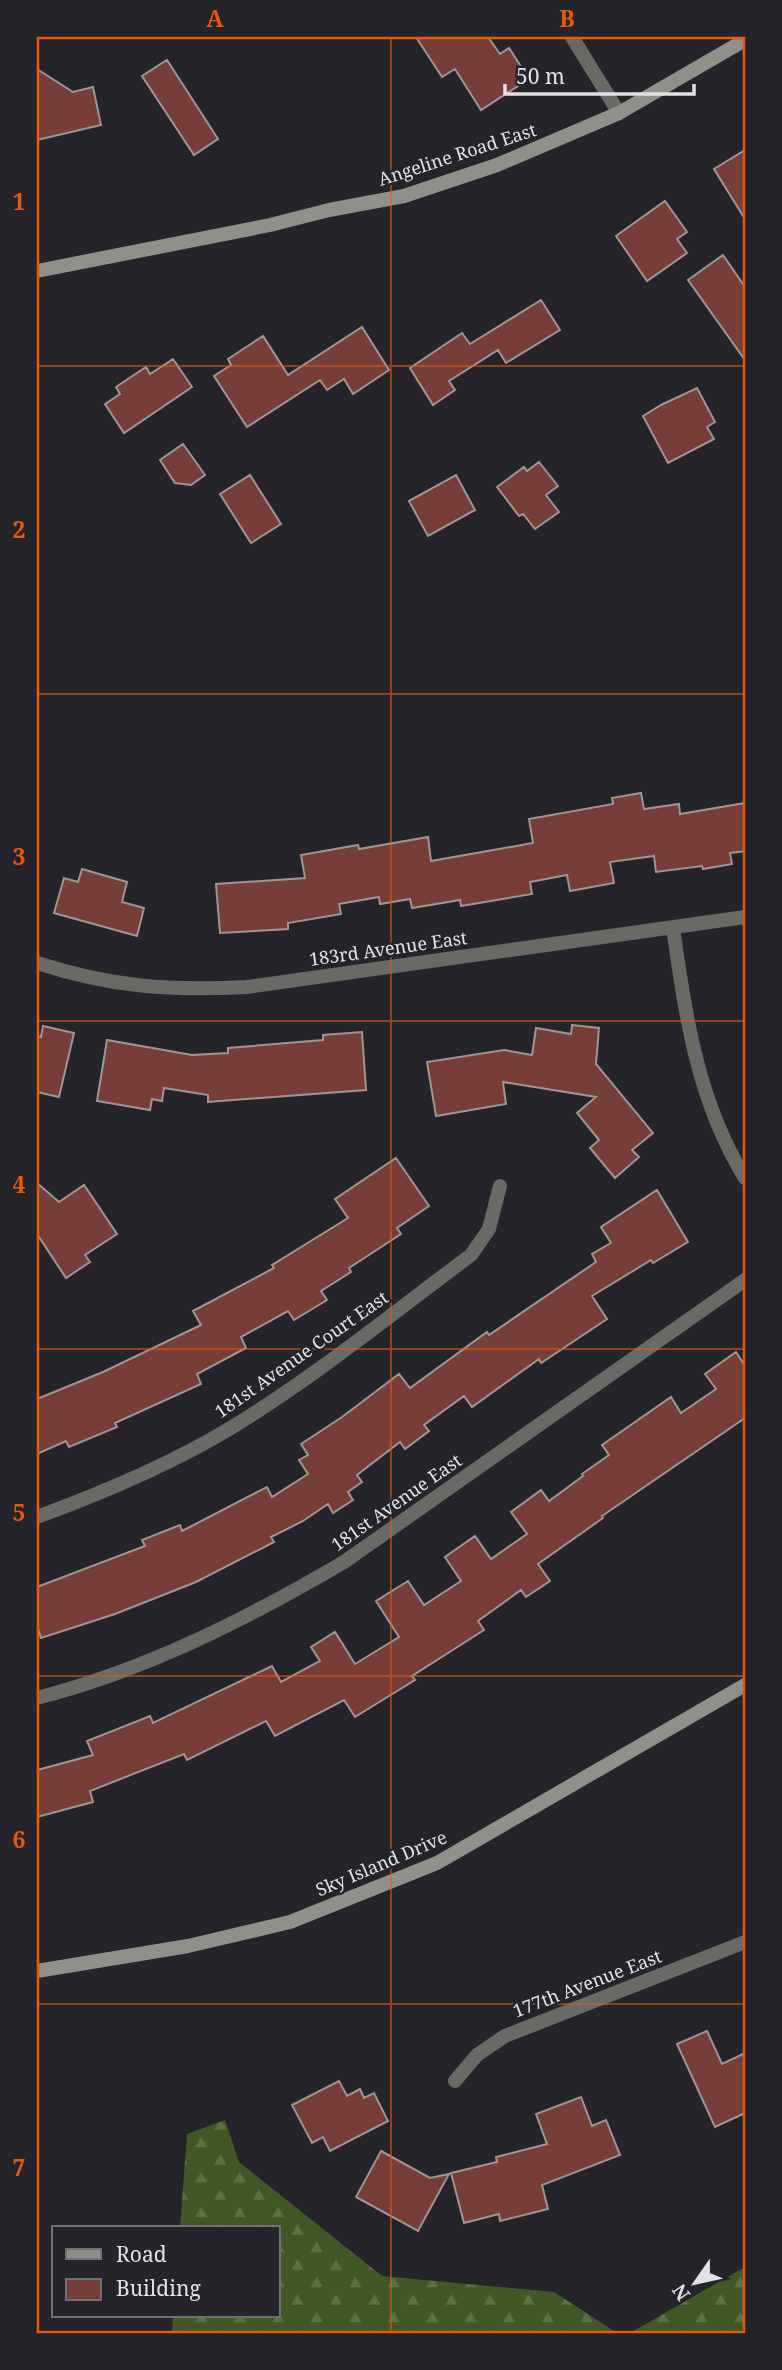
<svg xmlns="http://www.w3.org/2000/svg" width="782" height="2370" font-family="'Noto Serif',serif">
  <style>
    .forest { fill: url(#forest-firs) }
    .building { fill: #773d38; stroke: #9e9594; stroke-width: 2 }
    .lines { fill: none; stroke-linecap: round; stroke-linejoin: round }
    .street { stroke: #696966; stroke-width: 14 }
    .secondary { stroke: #908f8a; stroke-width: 14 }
    .grid { fill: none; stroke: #e8590c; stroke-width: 2; stroke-opacity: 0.55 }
    .labels { text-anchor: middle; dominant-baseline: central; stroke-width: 5; stroke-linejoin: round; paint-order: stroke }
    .street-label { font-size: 18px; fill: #e2e1e5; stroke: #25242a }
    .neatline { fill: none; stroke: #e8590c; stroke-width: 2.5 }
    .grid-label { font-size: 23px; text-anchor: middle; font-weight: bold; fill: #e8590c }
  </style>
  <defs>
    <pattern id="forest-firs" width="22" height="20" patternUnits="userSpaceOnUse" patternTransform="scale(1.75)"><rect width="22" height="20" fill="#405825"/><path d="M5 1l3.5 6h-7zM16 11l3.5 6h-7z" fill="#5b7044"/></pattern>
  </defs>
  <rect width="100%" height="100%" fill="#25242a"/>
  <path class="forest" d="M225,2120L239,2162L382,2276L554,2292L617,2333H172L173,2316H278V2228H180L187,2134Z
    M745,2267V2333H630Z"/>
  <path class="building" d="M416,37H488L500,54L509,48L529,79L481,110L455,69L442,77Z
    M167,60L218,139L194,155L142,76Z
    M37,69L73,92L93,87L101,125L37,140Z
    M745,150V219L714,169Z
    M665,201L687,232L677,239L687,253L647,281L616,236Z
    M723,255L745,287V360L688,280Z
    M541,300L560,330L506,363L498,350L449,381L455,390L433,405L410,368L462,333L470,344Z
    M362,327L389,370L353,394L344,379L327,390L320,380L247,427L214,376L231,365L228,359L263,336L288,375Z
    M173,359L192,387L124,433L105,404L120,394L116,387L146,367L150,374Z
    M697,388L715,422L707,427L714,439L668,463L643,416L661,405Z
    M183,444L205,475L191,485L175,483L160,460Z
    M539,462L558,486L546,495L559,512L535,529L523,514L519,516L497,487L524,467L527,471Z
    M250,475L281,524L251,543L220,494Z
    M456,475L475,510L428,536L409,501Z
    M641,793L644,809L679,804L680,814L745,803V851L730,853L732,864L703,869L702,866L656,872L654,856L610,862L614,883L570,891L567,875L530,882L532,894L461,906L460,900L412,908L410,899L380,904L379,897L339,904L341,914L288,923V929L220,933L216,884L305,878L301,855L358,845L359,849L428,837L431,861L533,843L529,819L613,804L612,798Z
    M82,869L127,882L122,902L144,908L137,936L54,913L64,878L78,882Z
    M572,1025L599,1028L596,1064L653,1133L632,1150L639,1157L615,1178L590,1148L599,1140L577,1113L596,1097L503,1082L506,1104L436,1116L427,1062L504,1050L532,1055L536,1028L571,1034Z
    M43,1026L74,1033L59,1097L37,1092V1036L41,1037Z
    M362,1032L366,1090L208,1102V1095L164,1088L162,1101L152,1099L150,1110L97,1101L107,1040L192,1055L228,1053V1048L323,1040V1035Z
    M396,1158L429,1206L397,1228L401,1234L349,1268L351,1272L321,1291L327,1300L294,1320L288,1311L241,1337L246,1348L197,1374L201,1384L115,1423L117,1427L69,1447L66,1441L37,1454V1399L103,1372L201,1325L193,1311L274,1268L272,1265L348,1218L335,1199Z
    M37,1183L59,1202L84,1185L117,1234L85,1255L90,1262L66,1278L37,1234Z
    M657,1190L688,1242L653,1263L651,1260L592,1296L607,1319L541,1363L539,1359L472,1407L464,1396L424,1425L429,1431L405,1449L400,1442L357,1475L362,1482L348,1492L353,1500L333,1513L328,1504L303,1521L271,1537L274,1542L196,1582L115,1614L41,1638L37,1625V1587L145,1546L142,1540L180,1525L182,1531L267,1487L272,1497L308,1474L299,1460L308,1455L301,1444L342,1417L399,1374L410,1388L487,1332L489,1335L596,1262L592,1254L611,1243L601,1227Z
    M736,1352L745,1366V1418L602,1516L603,1518L538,1564L550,1581L526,1597L521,1590L478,1621L484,1630L412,1676L415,1680L355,1717L344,1700L275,1736L266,1721L187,1760L184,1754L90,1791L93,1802L37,1817V1770L93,1755L87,1741L150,1716L153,1723L272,1666L281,1682L320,1661L311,1647L335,1632L355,1664L399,1637L376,1601L408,1581L424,1605L461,1581L445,1557L475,1536L491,1559L527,1534L511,1512L541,1490L549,1501L583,1476L582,1474L609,1455L602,1445L671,1397L681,1413L716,1389L705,1374Z
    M707,2031L722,2064L745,2053V2113L715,2127L677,2044Z
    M339,2081L347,2096L360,2089L364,2098L374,2093L388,2121L330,2151L323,2137L312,2143L292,2105Z
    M581,2097L592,2126L606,2120L620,2155L542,2185L548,2209L500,2221L499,2214L464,2223L451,2173L497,2162L496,2157L547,2144L536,2114Z
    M381,2151L430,2178L449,2174L418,2231L356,2197Z"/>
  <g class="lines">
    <path class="street" d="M572,37L619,113
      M673,928C686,1017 697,1100 745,1178
      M37,963C112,987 169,991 247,987L745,917
      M37,1517C105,1492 172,1464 234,1426C317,1375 393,1313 471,1255L489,1229L500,1186
      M37,1698C146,1670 247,1619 344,1562L745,1280
      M455,2081L477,2055L505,2036L745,1942"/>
    <path class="secondary" d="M37,271L270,225L329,210L404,196L497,165L619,113L745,40
      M37,1971L188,1946L290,1922L437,1863L745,1685"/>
  </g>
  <path class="grid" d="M391,37V2333M37,366H745M37,694H745M37,1021H745M37,1349H745M37,1676H745M37,2004H745"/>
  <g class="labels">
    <g class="street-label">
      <text transform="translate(457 154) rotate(-18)">Angeline Road East</text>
      <text transform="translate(388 948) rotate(-8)">183rd Avenue East</text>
      <text transform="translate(301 1354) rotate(-35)">181st Avenue Court East</text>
      <text transform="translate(396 1502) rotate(-35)">181st Avenue East</text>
      <text transform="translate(381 1863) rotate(-23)">Sky Island Drive</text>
      <text transform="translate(587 1983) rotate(-21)">177th Avenue East</text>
    </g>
  </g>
  <rect width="782" height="2370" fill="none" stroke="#25242a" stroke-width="77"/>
  <rect x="52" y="2226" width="228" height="91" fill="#25242a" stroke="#717075" stroke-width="2"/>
  <rect x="66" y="2249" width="35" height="10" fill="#908f8a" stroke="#717075" stroke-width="2"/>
  <text x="116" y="2262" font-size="21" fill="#e2e1e5">Road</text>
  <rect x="66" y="2279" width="35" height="21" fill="#773d38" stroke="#717075" stroke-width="2"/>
  <text x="116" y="2296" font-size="21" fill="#e2e1e5">Building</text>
  <g transform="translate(695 2283) rotate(236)" stroke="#25242a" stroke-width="5" paint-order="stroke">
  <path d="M0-5L12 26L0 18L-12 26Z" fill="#e2e1e5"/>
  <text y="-10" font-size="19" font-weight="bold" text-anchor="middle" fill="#e2e1e5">N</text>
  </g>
  <path d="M505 84v10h189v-10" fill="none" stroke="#e2e1e5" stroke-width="3.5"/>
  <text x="516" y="84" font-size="21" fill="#e2e1e5" stroke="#25242a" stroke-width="5" paint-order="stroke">50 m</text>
  <rect x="38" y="38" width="706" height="2294" class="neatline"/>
  <g class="grid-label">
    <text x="215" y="27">A</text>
    <text x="567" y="27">B</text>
    <text x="19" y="210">1</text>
    <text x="19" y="538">2</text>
    <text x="19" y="865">3</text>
    <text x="19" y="1193">4</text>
    <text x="19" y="1521">5</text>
    <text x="19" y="1848">6</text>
    <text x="19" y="2176">7</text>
  </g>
</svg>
